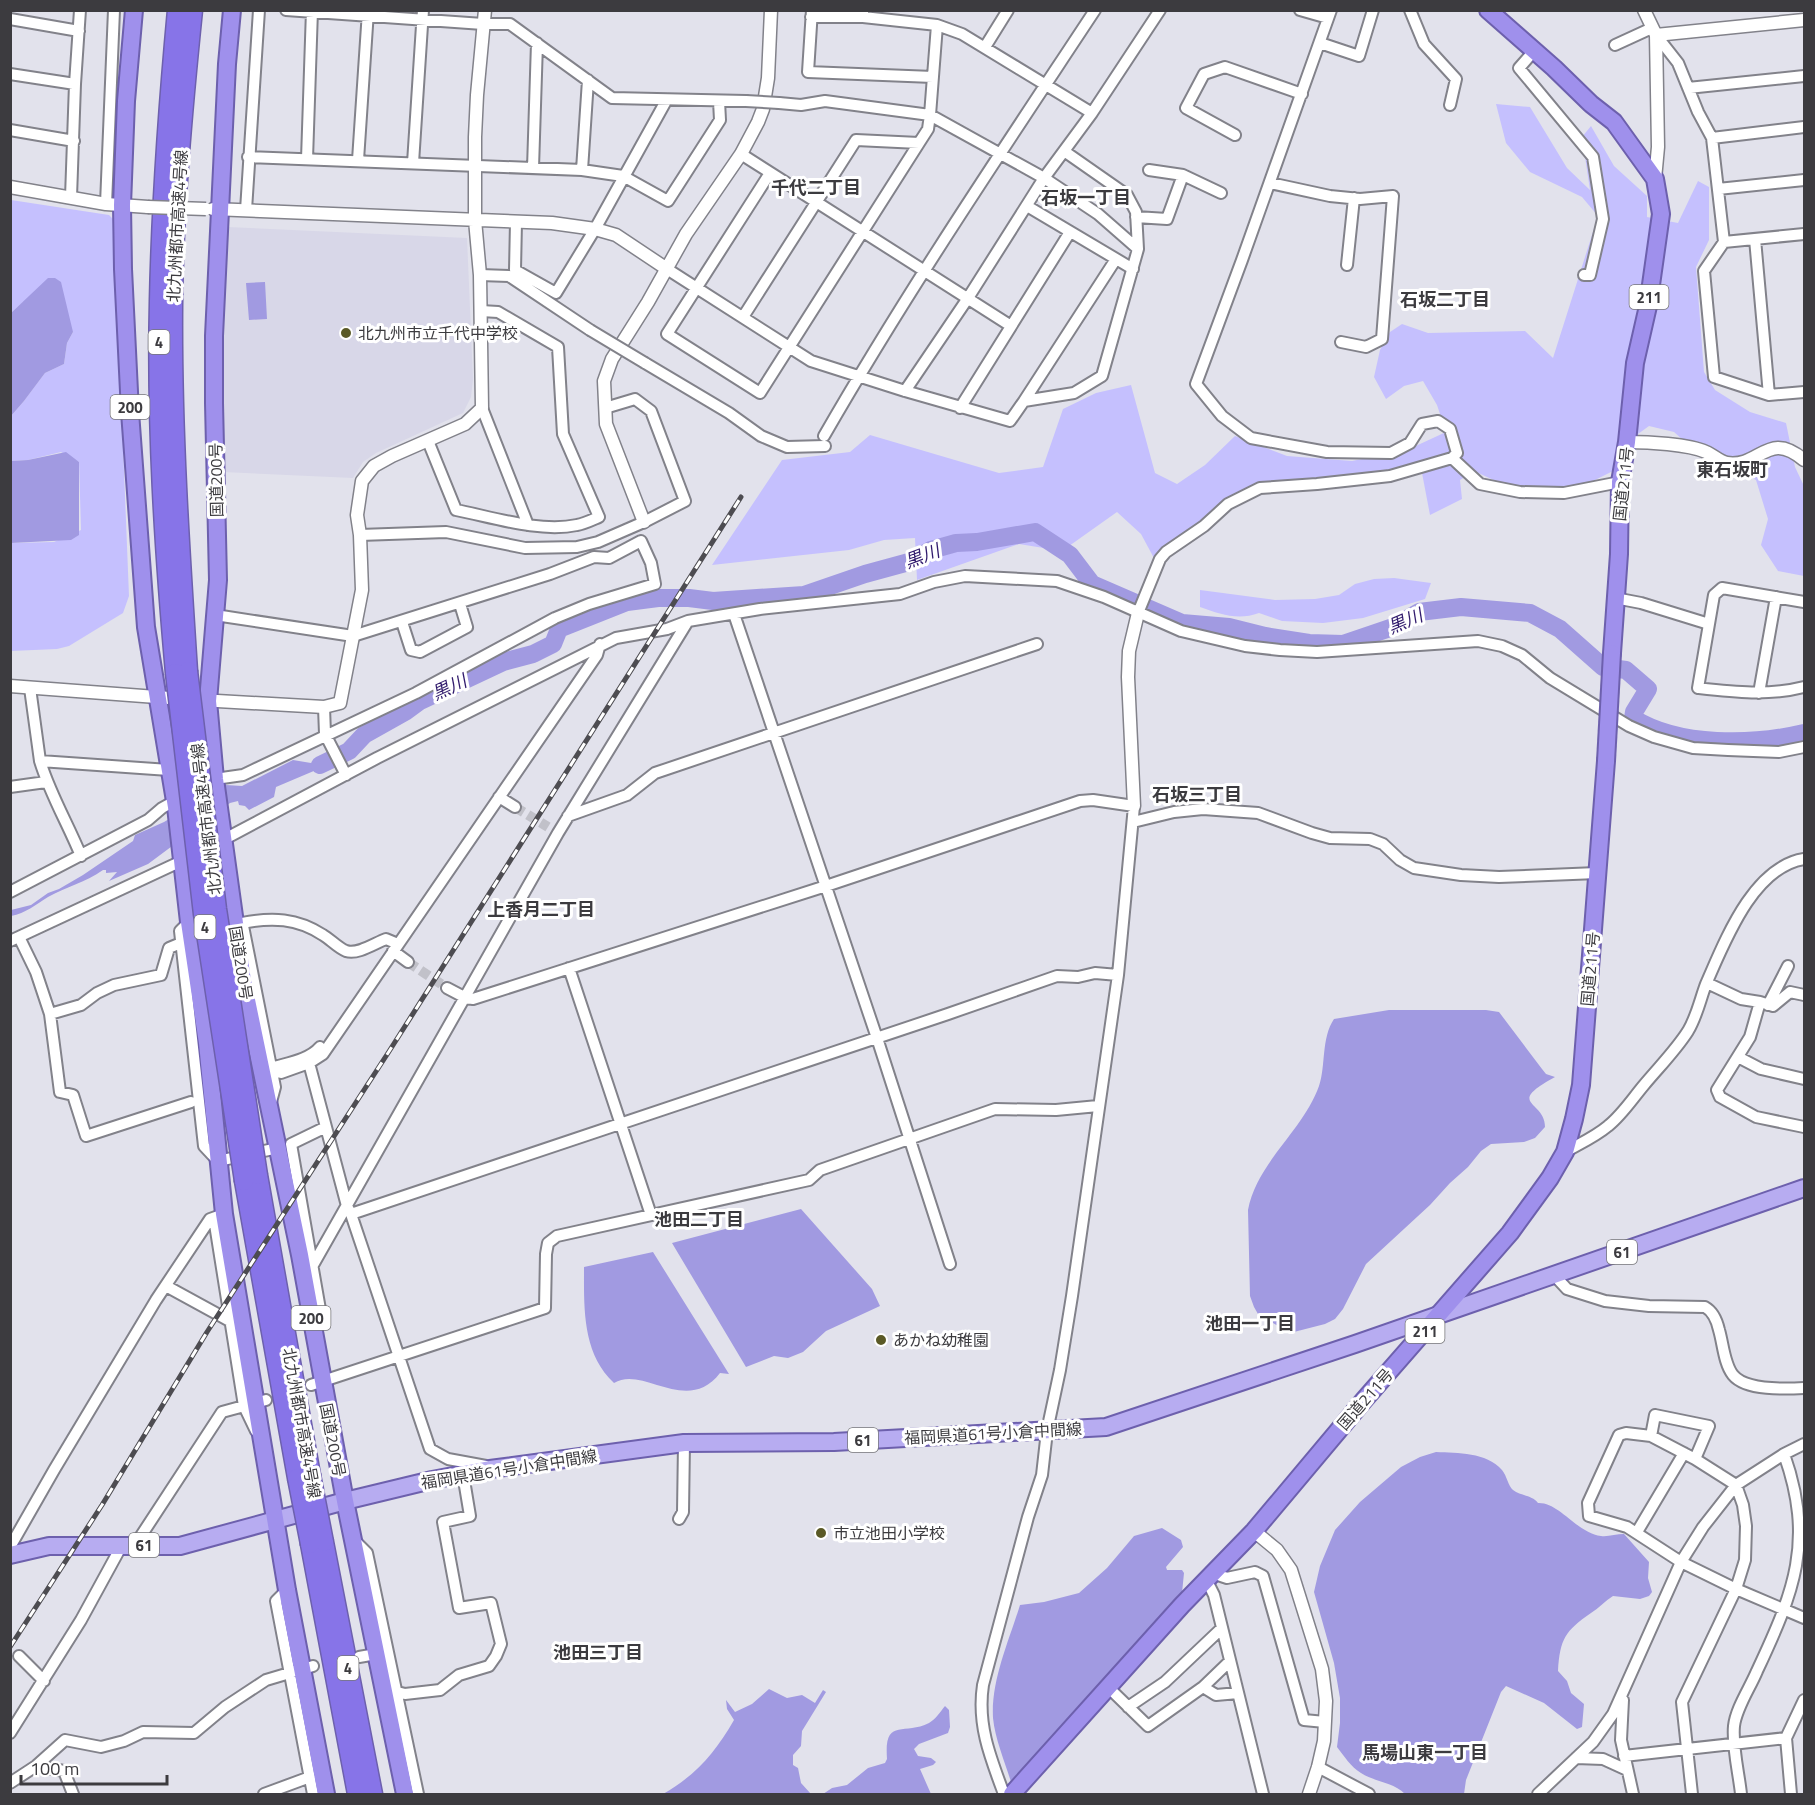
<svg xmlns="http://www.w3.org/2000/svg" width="1815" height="1805" font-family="'Titillium Web','Noto Sans JP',sans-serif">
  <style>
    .built { fill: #d8d7e8 }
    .green { fill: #c5c0fe }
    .water { fill: #a19ae1 }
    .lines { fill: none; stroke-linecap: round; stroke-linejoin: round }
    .river { stroke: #a19ae1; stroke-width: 18 }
    .minor-tunnel { stroke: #c1c1c9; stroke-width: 10; stroke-dasharray: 10 5; stroke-linecap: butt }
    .minor-casing { stroke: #82828a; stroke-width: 14 }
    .tertiary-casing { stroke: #82828a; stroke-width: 15 }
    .primary-casing { stroke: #6d60ad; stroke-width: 20 }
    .trunk-casing { stroke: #6d60ad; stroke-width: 20 }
    .motorway-casing { stroke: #6d60ad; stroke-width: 21 }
    .minor { stroke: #fff; stroke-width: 10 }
    .tertiary { stroke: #fff; stroke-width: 12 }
    .primary { stroke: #b7acf1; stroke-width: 16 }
    .trunk { stroke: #9f90ec; stroke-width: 16 }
    .motorway { stroke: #8774e8; stroke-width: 18 }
    .rail-casing { stroke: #4d4c51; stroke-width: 5 }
    .rail { stroke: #fff; stroke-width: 3; stroke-dasharray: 9; stroke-linecap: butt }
    .minor-bridge-casing { stroke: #82828a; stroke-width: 14; stroke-linecap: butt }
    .tertiary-bridge-casing { stroke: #82828a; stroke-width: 15; stroke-linecap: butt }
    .trunk-bridge-casing { stroke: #6d60ad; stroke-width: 20; stroke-linecap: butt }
    .motorway-bridge-casing { stroke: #6d60ad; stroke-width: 21; stroke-linecap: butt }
    .minor-bridge { stroke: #fff; stroke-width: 10 }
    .tertiary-bridge { stroke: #fff; stroke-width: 12 }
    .trunk-bridge { stroke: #9f90ec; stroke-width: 16 }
    .motorway-bridge { stroke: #8774e8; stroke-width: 18 }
    .poi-dot { fill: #5a5926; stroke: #fff; stroke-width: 2 }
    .labels { text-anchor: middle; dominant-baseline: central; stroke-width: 6; stroke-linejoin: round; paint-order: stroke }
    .shield { fill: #fff; stroke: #767679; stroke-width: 1.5 }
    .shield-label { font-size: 15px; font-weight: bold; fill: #3c3b3f }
    .street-label { font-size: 16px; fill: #3c3b3f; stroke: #fff }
    .poi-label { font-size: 16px; fill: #3c3b3f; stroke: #fff; text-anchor: start }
    .neighbourhood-label { font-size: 18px; font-weight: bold; fill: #3c3b3f; stroke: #fff }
    .water-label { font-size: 18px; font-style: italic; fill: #311b6d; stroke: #fff }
  </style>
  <rect width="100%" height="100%" fill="#e2e2ec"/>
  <path class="built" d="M227,227L467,238L473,379L471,397L463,413L376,453L363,462L353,478L223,472L220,369Z"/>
  <path class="green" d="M1496,104L1530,107L1567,168L1590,190L1582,137L1591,126L1614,166L1647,196V217L1678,223L1698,181L1709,187V240L1696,267L1704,372L1715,390L1750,412L1786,423L1795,467L1804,486V576L1778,571L1761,545L1768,519L1756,480L1692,448L1674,432L1649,426L1627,442L1613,471L1563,496L1524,494L1474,471L1460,480L1462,499L1430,515L1422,473L1358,486L1264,490L1161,550L1155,560L1141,534L1117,512L1062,551L1019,544L917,580L915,538L884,540L849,550L712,565L782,460L850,452L870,435L999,473L1043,467L1063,409L1096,393L1131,385L1155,473L1177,484L1205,465L1235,436L1287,456L1352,461L1407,450L1446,432L1437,405L1423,381L1404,386L1386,399L1374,377L1380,350L1390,332L1402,324L1428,333L1525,331L1553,358L1598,216L1582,197L1530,172L1506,143Z
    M11,200L109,215L114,220L129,596L123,613L69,646L57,649L11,651L10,543L54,542L81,530L79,462L61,452L28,460L11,461V416L24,401L45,373L64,364L67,343L73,332L23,302L11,313Z
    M1394,578L1431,583L1425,599L1363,618L1323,623L1282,621L1259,613C1238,621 1220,614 1200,607V590L1275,600L1315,599L1339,595L1355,584L1374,579Z"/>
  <path class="water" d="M48,278H55L61,282L73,332L67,343L64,364L45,373L24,401L11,416V313Z
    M265,282L267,319L249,320L246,283Z
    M66,452L79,462V535L71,540L11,543V461L28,460Z
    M334,757L335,762L276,787L274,797L249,810L245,806L239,805L238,801L230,803L148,864L109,881L117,872L106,873V870H103C86,882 66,887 48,897C35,905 26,913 11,916V910L31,905L48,893L59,889L83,875L133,841L135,835L164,822L226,785L242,786L293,760L317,764Z
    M1389,1010H1486L1499,1012L1542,1069L1546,1074L1555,1077C1504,1105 1545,1100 1545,1127L1535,1138L1524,1142L1491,1144L1481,1151L1468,1167L1450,1183L1430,1205L1366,1264L1343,1309L1335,1319L1325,1324L1290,1333L1258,1314L1254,1307L1250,1296L1248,1210C1257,1162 1303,1131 1319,1086C1326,1066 1321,1038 1334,1019Z
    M801,1209L872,1289L880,1306L826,1331L803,1352L788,1358L774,1356L746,1367L672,1243Z
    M653,1252L729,1374L720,1373C687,1416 643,1365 614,1383C582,1353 584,1308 584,1267Z
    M1436,1452C1458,1453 1486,1452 1502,1470C1507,1476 1508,1486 1513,1490C1521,1496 1532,1495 1538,1503C1559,1502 1577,1533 1601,1536C1608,1537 1616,1534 1624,1534L1649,1562L1648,1578L1652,1592L1649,1596L1640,1599L1613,1596C1605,1601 1599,1608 1591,1613C1565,1631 1560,1639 1558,1671L1567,1681L1571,1693L1584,1704L1582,1727L1577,1729L1544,1703L1506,1686L1501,1692L1466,1780L1464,1794H1405C1393,1782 1375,1782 1361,1773C1351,1767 1344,1756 1337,1747L1340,1723V1698L1334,1663L1314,1592L1320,1566L1335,1530L1360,1502L1401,1467L1420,1457Z
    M1162,1528L1181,1540L1183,1547L1166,1567L1167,1570H1182L1184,1573L1182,1593L1016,1781L1011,1782C1005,1762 995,1739 993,1718C991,1680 1009,1641 1020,1605L1044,1602L1079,1593L1107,1568L1134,1536Z
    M769,1689L787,1698L802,1695L815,1703L823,1690L826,1692L802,1731L801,1746L793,1755V1765L798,1768L801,1783L811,1794H663C696,1775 715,1753 734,1720L727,1709L726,1700L735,1712L752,1704Z
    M945,1706L949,1710L950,1727L948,1733L919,1744L914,1749L918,1756L931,1758L936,1762L933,1765L920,1769L931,1794H823L832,1788L847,1785L868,1768L885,1763L887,1759C884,1717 903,1736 929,1723C936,1719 940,1712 945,1706Z"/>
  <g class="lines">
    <path class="river" d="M320,765L349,751L364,735L405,712L420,701L503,662L533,654L553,644L559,629L627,602L658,598H689L713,601L804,595L865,574L909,562L931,550L956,543L977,542L1035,532L1070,555L1092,584L1182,623L1229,627L1265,636L1309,643L1343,644L1393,627L1419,612L1461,607L1530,613L1560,629L1603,667L1626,670L1648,689L1634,712L1633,718C1679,747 1753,745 1804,733"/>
    <path class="minor-tunnel" d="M515,807L548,827
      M408,962L447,988"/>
    <g class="minor-casing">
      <path id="minor" d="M286,10L483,24H510L612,98L746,101
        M812,10L808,72L933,77
        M863,10V17L937,25L962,34L1092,113
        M1300,10L1328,18
        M1410,10L1424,44L1456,79L1450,105
        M811,17H863
        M10,19L79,31
        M1656,35L1678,63L1698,112L1712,138L1724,242L1704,271L1714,377L1769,395L1804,392
        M1320,43L1359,56L1373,10
        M1615,45L1652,28
        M985,47L1008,10
        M1534,51L1519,68L1593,157L1603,219L1590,275H1584
        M10,74L75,84
        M1688,88L1804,76
        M779,103L801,105L825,101L930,115L1044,178L1098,214L1138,249
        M10,130L74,141
        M1235,135L1186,108L1204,74L1225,67L1302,94
        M1712,138L1804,127
        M741,154L1011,326
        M248,157L582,170L623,176L668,201L720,120L719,101
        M307,159L312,10
        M358,160L368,11
        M413,163L423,10
        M533,168L537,43
        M582,170L588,80
        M1149,170L1183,175
        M770,173L667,334L760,393L919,143
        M1270,183L1330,196L1360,199L1393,196L1382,339L1366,347L1341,342
        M1718,189L1804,180
        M71,197L75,84L80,10
        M106,204L114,10
        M1027,206L1133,269
        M246,210L259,10
        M1136,217L1167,219L1183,175L1221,193
        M516,222L515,270L556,293L595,229L666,101
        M1755,239L1769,395
        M1724,242L1804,234
        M1347,265L1354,198
        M667,269L811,361L905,391L1010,421L1024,401L1074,393L1102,376L1138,249L1136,212L1127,195L1064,151
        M480,275L509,276L590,330
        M743,317L856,140L919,143L928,129L930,115L937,25
        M645,363L729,413L761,436L787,447L825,446
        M905,391L968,298L1044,178L1092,113L1160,10
        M1024,401L1116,259
        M482,408L528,525
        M960,408L1070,232
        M824,436C908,290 1002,151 1095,10
        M428,441L456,510C492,517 540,533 577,525C584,524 592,520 599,517L563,434L558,347L498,312L481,311
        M1452,458L1480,484L1520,492L1564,493L1620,482
        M360,535L446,532L525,548L577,547L598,542L644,522L685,501L651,411L635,399L605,408
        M1615,598L1641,603L1709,624L1714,595L1722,588L1804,602
        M1138,613L1160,559L1166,552L1204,526L1228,504L1260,488L1317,484L1390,476L1452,458L1457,453L1450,429L1438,421L1422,424L1410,443L1391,453L1327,452L1251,438L1222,416L1196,384L1242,260L1331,10
        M734,614L877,1038L950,1264
        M402,622L411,650L420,652L467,627L460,604
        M1709,624L1698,688C1734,692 1769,696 1804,687
        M30,688L40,761L169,770
        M1759,693L1776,597
        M324,707L325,734L346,775
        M40,761C50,794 68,824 81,856
        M210,782L215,779L243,775L416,693L555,618L589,604L655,584L651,563L641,541L609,558L594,557L550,574L353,636L215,615
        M10,787L46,782
        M499,797L515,807
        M568,816L627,795L655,773L1037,644
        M1133,822L1174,812L1203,809L1258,813L1312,833L1330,838L1370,839L1383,844L1400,860L1414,868L1461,875L1499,877L1597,873
        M219,842L377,758L616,638L667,629L688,621L760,609L900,594L934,582L965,576L1057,581L1104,597L1181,631L1245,646L1280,650L1317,652L1478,641L1502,646L1522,655L1550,678L1629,726L1654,737L1693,748L1728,750L1779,752L1804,747
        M10,892L148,820L162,808L180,798
        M189,922L180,931L204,1146L218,1161L278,1148
        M242,923C272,917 297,918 323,935C330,939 338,948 346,951C358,955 375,943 386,939L398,944
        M243,926L275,1087L271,1102
        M19,937L36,972L50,1014L60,1092L73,1095L86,1136L191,1102
        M10,941L186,859
        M393,951L408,962
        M569,968L651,1215
        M1707,983L1741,999L1760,1002L1750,1037L1717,1090L1720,1097L1756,1117L1804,1127
        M447,988L466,998L473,999L826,886L1080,801L1093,800L1134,806L1118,975L1072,1296L1060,1370L1047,1431L1042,1475L1028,1517L983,1685C977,1724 990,1757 1004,1794
        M1760,1002L1773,1006L1790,992L1804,995
        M1768,1005L1788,966
        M50,1014L81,1005L97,993L114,985L161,975L169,948L181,943
        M1738,1057L1761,1069L1804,1079
        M309,1063L347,1206L351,1214L430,1449L448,1459L486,1466
        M271,1068C287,1063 309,1060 320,1047
        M281,1073L309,1063L323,1054L597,655L600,644
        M1565,1152C1579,1144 1595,1137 1608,1126C1622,1115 1633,1098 1644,1085C1659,1067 1676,1050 1688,1031C1697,1016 1700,1000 1706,984C1725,941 1753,867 1804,859
        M351,1214L948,1014L1057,976L1078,977L1095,973L1118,975
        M214,1218L244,1406L256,1431
        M313,1265L558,833L688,621
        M1554,1275L1567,1289L1605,1301L1649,1306L1705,1307C1714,1312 1717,1321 1719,1330C1723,1343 1724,1364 1733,1375C1746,1391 1786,1389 1804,1388
        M166,1286L230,1321
        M315,1330L321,1315L291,1144L326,1127
        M311,1385L545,1308L546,1254L548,1243L557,1236L809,1180L820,1170L995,1109L1056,1110L1098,1106
        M1651,1436L1655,1415L1709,1426L1695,1459
        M679,1519L683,1512L684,1443
        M1637,1532L1684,1453
        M353,1539L367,1553L418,1794
        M135,1545L222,1412L266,1400
        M10,1547L54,1470L156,1300L210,1219L224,1214
        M1212,1573L1227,1578L1255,1572L1263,1576L1304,1720L1325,1722
        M1206,1579L1214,1595L1263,1794
        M287,1590L276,1601L313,1794
        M19,1656L44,1681
        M359,1657L382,1653
        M1203,1687L1216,1695L1238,1693
        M382,1688L405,1694L440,1690L459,1675L489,1666L496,1656L501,1644L491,1603L459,1608L443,1522L470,1516L463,1474
        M1109,1688L1148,1726L1203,1687L1230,1661
        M1623,1700L1621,1740L1633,1794
        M1128,1707L1165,1682L1222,1628
        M10,1733L81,1620L122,1545
        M1624,1756L1786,1738
        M1576,1758L1603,1759L1627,1770
        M36,1766L64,1771L73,1794
        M1318,1767L1369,1794
        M10,1783L36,1766L65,1740L101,1747L124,1741L143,1732L194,1733L225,1707L266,1680L313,1666
        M264,1794L310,1777
        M1538,1794L1593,1742L1613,1714L1681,1562L1703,1527L1736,1485L1784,1454L1804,1444
        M1692,1794L1682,1702L1736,1589L1745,1560L1746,1526L1743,1505L1736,1485L1695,1459L1651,1436L1626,1433L1619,1435L1588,1503L1589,1516L1627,1527L1681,1562L1736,1589L1804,1618
        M1741,1794C1739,1774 1732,1747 1734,1726C1736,1708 1750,1688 1757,1671C1794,1592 1815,1541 1784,1454
        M1791,1794L1786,1738L1804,1700"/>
    </g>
    <g class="tertiary-casing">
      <path id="tertiary" d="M1644,10L1656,35L1658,147L1655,179
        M1656,35L1804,20
        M10,187L106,204L148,207
        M213,209L552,223L595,229L616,235L667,269
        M1627,442C1648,442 1688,444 1706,452C1713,455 1720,462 1727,463C1760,468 1768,429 1804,460
        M644,522L606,424L604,381L612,359L648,302L686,234L741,154L758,122L763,109L768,78L771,10
        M10,686L183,699
        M200,700L324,707L340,703L362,590L360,535L357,515L362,481L374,466L392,456L465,424L482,408L480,275L475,220V137L477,95L485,10
        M1134,806L1128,677L1129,651L1138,613
        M1254,1531L1277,1550L1291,1570L1322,1669L1326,1701L1324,1741L1318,1767L1309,1794"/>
    </g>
    <g class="primary-casing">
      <path id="primary" d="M10,1555L49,1546H180L345,1501L432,1480L490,1469L684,1443L834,1442L1106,1427L1355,1344L1804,1188"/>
    </g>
    <g class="trunk-casing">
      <path id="trunk" d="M134,10L126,101L122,205L123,269L130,412L146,627L176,807L189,922L207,1043L224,1214L287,1590L326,1794
        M232,10L227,64L214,336V403L218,580L208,701L215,779L243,981L300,1255L345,1501L405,1794
        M1488,10L1554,68L1591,104L1614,122L1655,179L1661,214L1648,306L1635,363L1627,442L1620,482L1619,554L1612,653
        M1012,1794L1182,1605L1254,1531L1364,1400L1510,1233L1550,1178L1565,1152L1574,1119L1581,1085L1606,761"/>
    </g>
    <g class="motorway-casing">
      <path id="motorway" d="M188,671C180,549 172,427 173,305C174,206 183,108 193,10
        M175,673C164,549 156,425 159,301C161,204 168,107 177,10
        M258,1175L311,1475
        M244,1181L297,1478
        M324,1542L373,1794
        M310,1544L357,1794"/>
    </g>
    <use href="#minor" class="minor"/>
    <use href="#tertiary" class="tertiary"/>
    <use href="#primary" class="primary"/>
    <use href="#trunk" class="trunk"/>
    <use href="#motorway" class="motorway"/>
    <g class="rail-casing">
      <path id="rail" d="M10,1647L102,1505L207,1332L388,1053L741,497"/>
    </g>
    <use href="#rail" class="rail"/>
    <g class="minor-bridge-casing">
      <path id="minor-bridge" d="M746,101L779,103
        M590,330L645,363"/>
    </g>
    <g class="tertiary-bridge-casing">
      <path id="tertiary-bridge" d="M148,207L206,209"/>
    </g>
    <g class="trunk-bridge-casing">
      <path id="trunk-bridge" d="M1606,761L1612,653"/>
    </g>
    <g class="motorway-bridge-casing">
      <path id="motorway-bridge" d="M188,671L217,909L258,1175
        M175,673L203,914L244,1181
        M311,1475L324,1542
        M297,1478L310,1544"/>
    </g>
    <use href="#minor-bridge" class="minor-bridge"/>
    <use href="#tertiary-bridge" class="tertiary-bridge"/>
    <use href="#trunk-bridge" class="trunk-bridge"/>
    <use href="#motorway-bridge" class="motorway-bridge"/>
  </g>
  <g class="poi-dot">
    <circle cx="346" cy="333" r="6"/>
    <circle cx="881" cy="1340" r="6"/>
    <circle cx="821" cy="1533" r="6"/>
  </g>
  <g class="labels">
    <g class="shield">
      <rect x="1629.5" y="285" width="39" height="24" rx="4.5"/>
      <rect x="148.5" y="330" width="21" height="24" rx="4.5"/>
      <rect x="110.5" y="395" width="39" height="24" rx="4.5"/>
      <rect x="194.5" y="915" width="21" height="24" rx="4.5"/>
      <rect x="1607" y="1240" width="30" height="24" rx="4.5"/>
      <rect x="291.5" y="1306" width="39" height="24" rx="4.5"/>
      <rect x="1405.5" y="1319" width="39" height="24" rx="4.5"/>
      <rect x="848" y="1428" width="30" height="24" rx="4.5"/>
      <rect x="129" y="1533" width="30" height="24" rx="4.5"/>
      <rect x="337.5" y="1656" width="21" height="24" rx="4.5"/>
    </g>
    <g class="shield-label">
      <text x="1649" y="297">211</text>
      <text x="159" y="342">4</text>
      <text x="130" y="407">200</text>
      <text x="205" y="927">4</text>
      <text x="1622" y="1252">61</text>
      <text x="311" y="1318">200</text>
      <text x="1425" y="1331">211</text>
      <text x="863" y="1440">61</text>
      <text x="144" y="1545">61</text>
      <text x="348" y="1668">4</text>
    </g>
    <g class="street-label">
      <text transform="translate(177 226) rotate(-87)">北九州都市高速4号線</text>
      <text transform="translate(216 480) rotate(-91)">国道200号</text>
      <text transform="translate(1623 484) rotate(-84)">国道211号</text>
      <text transform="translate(206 819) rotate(-97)">北九州都市高速4号線</text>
      <text transform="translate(241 963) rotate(81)">国道200号</text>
      <text transform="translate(1590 969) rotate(-85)">国道211号</text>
      <text transform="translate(1365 1399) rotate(-49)">国道211号</text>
      <text transform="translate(302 1423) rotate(80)">北九州都市高速4号線</text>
      <text transform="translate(993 1433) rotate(-3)">福岡県道61号小倉中間線</text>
      <text transform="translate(333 1440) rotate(79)">国道200号</text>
      <text transform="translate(509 1469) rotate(-9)">福岡県道61号小倉中間線</text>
    </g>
    <g class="poi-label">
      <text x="358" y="333">北九州市立千代中学校</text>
      <text x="893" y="1340">あかね幼稚園</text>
      <text x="833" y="1533">市立池田小学校</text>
    </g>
    <g class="neighbourhood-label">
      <text x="816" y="187">千代二丁目</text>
      <text x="1086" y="197">石坂一丁目</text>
      <text x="1445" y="299">石坂二丁目</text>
      <text x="1732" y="469">東石坂町</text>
      <text x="1197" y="794">石坂三丁目</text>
      <text x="541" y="909">上香月二丁目</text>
      <text x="699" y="1219">池田二丁目</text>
      <text x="1250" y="1323">池田一丁目</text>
      <text x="598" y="1652">池田三丁目</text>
      <text x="1425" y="1752">馬場山東一丁目</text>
    </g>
    <g class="water-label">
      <text transform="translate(922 556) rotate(-21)">黒川</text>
      <text transform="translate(1405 621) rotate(-23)">黒川</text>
      <text transform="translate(449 687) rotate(-25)">黒川</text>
    </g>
  </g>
  <rect width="1815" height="1805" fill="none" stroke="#3c3b3f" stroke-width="24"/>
  <path d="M21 1775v9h146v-9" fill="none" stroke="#3c3b3f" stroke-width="3"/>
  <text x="30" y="1775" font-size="18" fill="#3c3b3f" stroke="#ffffff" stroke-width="4.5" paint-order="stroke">100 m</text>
</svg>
